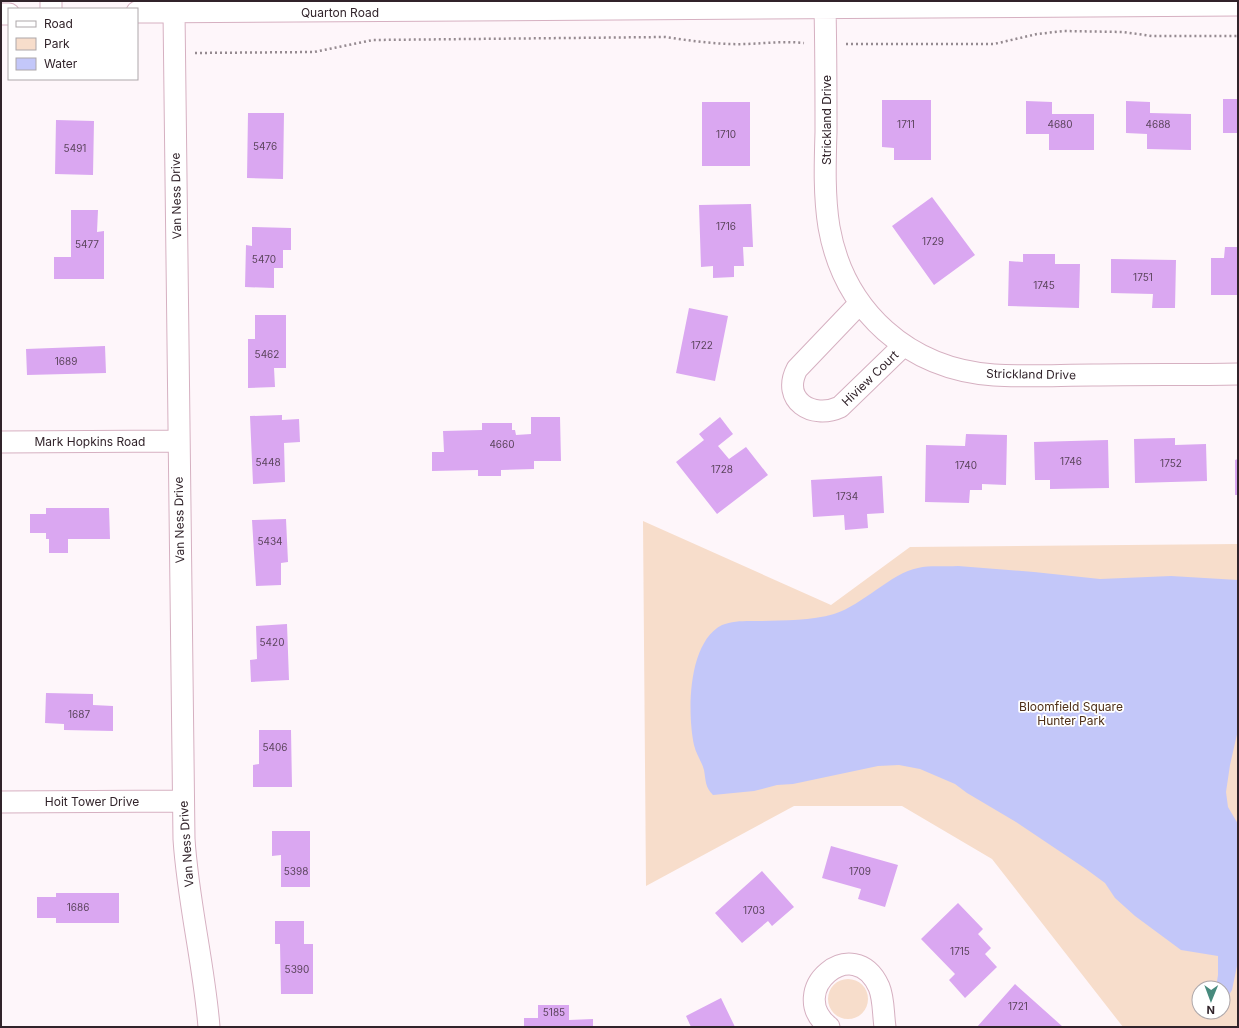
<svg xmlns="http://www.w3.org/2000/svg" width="1239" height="1028" font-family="Inter,sans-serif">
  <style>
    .green { fill: #f7ddcb; fill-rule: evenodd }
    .water { fill: #c3c7f9 }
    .building { fill: #daa7f1 }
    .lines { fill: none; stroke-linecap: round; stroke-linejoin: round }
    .minor-casing { stroke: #d6b0c1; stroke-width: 23 }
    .path { stroke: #958a90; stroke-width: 2.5; stroke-dasharray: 2 3; stroke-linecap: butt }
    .minor { stroke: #fff; stroke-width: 21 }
    .labels { text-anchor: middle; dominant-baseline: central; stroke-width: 3.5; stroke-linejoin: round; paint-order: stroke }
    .number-label { font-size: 10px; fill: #5b445c }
    .street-label { font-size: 12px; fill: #31232a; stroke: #fff }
    .park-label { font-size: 12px; fill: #4e2f17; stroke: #fff }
  </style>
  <rect width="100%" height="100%" fill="#fef6fa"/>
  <path class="green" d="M643,521L831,605L910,547L1238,544V1027H1123L992,859L902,806H794L646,886ZM1199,988H1223V1012H1199Z
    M828 999a20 20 0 1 1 40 0a20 20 0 1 1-40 0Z"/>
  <path class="water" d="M958,566L1034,572L1100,579L1171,576L1238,580V730L1230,765L1226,792L1228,807L1238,824V961L1232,990L1223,1004V988H1216L1218,975V956L1181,950L1135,916L1115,898L1105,883L1086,869L1016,822L967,793L955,784L920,769L899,765L878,766L793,784L777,785L754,791L713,795C705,787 706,781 704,770C702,762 696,754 694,745C687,712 688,642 722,625C734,620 749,621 761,621C784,620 811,621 834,614C863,605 891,573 918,568C930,565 945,567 958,566Z"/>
  <path class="building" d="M1223,99H1238V133H1223Z
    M882,100H931V160H894V148L882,147Z
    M1026,101L1052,102V114H1094V150H1049V134H1026Z
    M1126,101L1150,102V113L1191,114V150L1147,149V134L1126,133Z
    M702,102H750V166H702Z
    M248,113H284L283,179L247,178Z
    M56,120L94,121L93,175L55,174Z
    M932,197L975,255L934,285L892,226Z
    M751,204L753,247H743L744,266H734V277L713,278V266L701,267L699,205Z
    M71,210H98L97,232L104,231V279H54V257H71Z
    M252,227L291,228V250H283V268H274V288L245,287L246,245L252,246Z
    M1225,247H1238V295H1211V258H1224Z
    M1023,254H1055V264H1080L1079,308L1008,306L1009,261L1023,262Z
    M1111,259L1176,260L1175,308H1152L1153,294L1111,293Z
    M689,308L728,316L715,381L676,373Z
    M255,315H286V368H274L275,387L248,388V339H255Z
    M105,346L106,373L27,375L26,349Z
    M282,415V420L299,419L300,442L284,443L285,482L253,484L250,416Z
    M531,417H560L561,461H534V469L501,470V476H478V470L432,471V452H444L443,431L482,430V423H512V430H515L516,435L531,434Z
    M720,417L733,434L718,446L729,459L746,447L768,475L717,514L676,462L704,440L699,434Z
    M966,434L1007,435L1006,485L982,484V490H970L969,503L925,502L926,445L965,446Z
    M1175,438V445L1206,444L1207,481L1135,483L1134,439Z
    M1108,440L1109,488L1050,489V480H1035L1034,442Z
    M1238,459V495H1235V460Z
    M882,476L884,513L867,514L868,528L845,530L844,515L813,517L811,480Z
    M46,508H109L110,539H68V553H49V539H46V533H30V514H46Z
    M286,519L288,562L281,563V585L256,586L252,520Z
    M287,624L289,680L251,682L250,660L257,659L256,626Z
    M46,693L93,694V705L113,706V731L64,730V724L45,723Z
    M259,730H291L292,787H253V765L259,764Z
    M272,831H310V887H281V855L272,856Z
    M831,846L898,865L885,907L858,899L861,889L822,878Z
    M762,871L794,907L772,926L768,921L742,943L715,913Z
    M56,893H119V923H56V918H37V897H56Z
    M958,903L983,929L978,934L991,948L985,954L997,967L965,998L949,980L955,974L921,939Z
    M275,921H304V944H313V994H281L280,944H275Z
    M1015,984L1063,1027H977Z
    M721,998L735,1027H691L686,1016Z
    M538,1005H569V1020L593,1019V1027H524V1018H538Z"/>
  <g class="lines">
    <g class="minor-casing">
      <path id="minor" d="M51,1V9
        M825,8C826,50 826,91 826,132C825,164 824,196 829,227C844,312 909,369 994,375C1027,377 1061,375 1093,375C1141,374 1190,375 1238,374
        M137,12L1238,5
        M174,12L184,839C188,902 204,964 209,1027
        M1,14H9
        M860,303L797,369C781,400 812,420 840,407L903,346
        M1,442L178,441
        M1,802L183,801
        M829,1027C784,991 854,931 879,987C884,999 883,1014 885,1027"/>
    </g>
    <path class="path" d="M846,44H994L1037,34L1064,31L1123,32L1152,36H1238
      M195,53L314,52L373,40L665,37C693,41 720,45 748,44C768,43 785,41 804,43"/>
    <use href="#minor" class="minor"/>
  </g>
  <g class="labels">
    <g class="number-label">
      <text x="906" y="124">1711</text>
      <text x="1060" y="124">4680</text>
      <text x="1158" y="124">4688</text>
      <text x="726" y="134">1710</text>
      <text x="265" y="146">5476</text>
      <text x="75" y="148">5491</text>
      <text x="726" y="226">1716</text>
      <text x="933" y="241">1729</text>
      <text x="87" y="244">5477</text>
      <text x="264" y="259">5470</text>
      <text x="1143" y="277">1751</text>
      <text x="1044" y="285">1745</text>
      <text x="702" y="345">1722</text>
      <text x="267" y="354">5462</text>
      <text x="66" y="361">1689</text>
      <text x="502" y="444">4660</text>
      <text x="1071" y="461">1746</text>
      <text x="268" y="462">5448</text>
      <text x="1171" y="463">1752</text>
      <text x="966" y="465">1740</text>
      <text x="722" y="469">1728</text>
      <text x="847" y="496">1734</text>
      <text x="270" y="541">5434</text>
      <text x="272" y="642">5420</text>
      <text x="79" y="714">1687</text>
      <text x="275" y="747">5406</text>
      <text x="296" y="871">5398</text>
      <text x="860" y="871">1709</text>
      <text x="78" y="907">1686</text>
      <text x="754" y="910">1703</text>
      <text x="960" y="951">1715</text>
      <text x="297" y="969">5390</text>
      <text x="1018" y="1006">1721</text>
      <text x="554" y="1012">5185</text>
    </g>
    <g class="street-label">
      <text x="340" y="12">Quarton Road</text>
      <text transform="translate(826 120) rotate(-90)">Strickland Drive</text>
      <text transform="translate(176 196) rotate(-91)">Van Ness Drive</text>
      <text transform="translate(1031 374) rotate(1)">Strickland Drive</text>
      <text transform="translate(870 378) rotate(-44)">Hiview Court</text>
      <text x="90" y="441">Mark Hopkins Road</text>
      <text transform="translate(179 520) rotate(-91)">Van Ness Drive</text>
      <text x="92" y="801">Hoit Tower Drive</text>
      <text transform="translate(186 844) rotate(-94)">Van Ness Drive</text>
    </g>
    <g class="park-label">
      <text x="1071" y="706">Bloomfield Square<tspan x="1071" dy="14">Hunter Park</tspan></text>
    </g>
  </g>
  <rect width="1239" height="1028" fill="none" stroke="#31232a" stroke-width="4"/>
  <rect x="8" y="8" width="130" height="72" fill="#ffffff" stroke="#ada7aa"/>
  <rect x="16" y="21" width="20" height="6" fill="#ffffff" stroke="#ada7aa"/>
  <text x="44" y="28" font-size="12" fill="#31232a">Road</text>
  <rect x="16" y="38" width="20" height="12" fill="#f7ddcb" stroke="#ada7aa"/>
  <text x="44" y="48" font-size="12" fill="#31232a">Park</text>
  <rect x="16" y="58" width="20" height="12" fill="#c3c7f9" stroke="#ada7aa"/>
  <text x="44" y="68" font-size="12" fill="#31232a">Water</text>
  <g transform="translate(1211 1000) rotate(181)"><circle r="19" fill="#ffffff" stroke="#ada7aa"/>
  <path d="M0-3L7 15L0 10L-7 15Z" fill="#478a7d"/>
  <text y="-6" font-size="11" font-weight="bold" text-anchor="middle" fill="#31232a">N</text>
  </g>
</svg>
